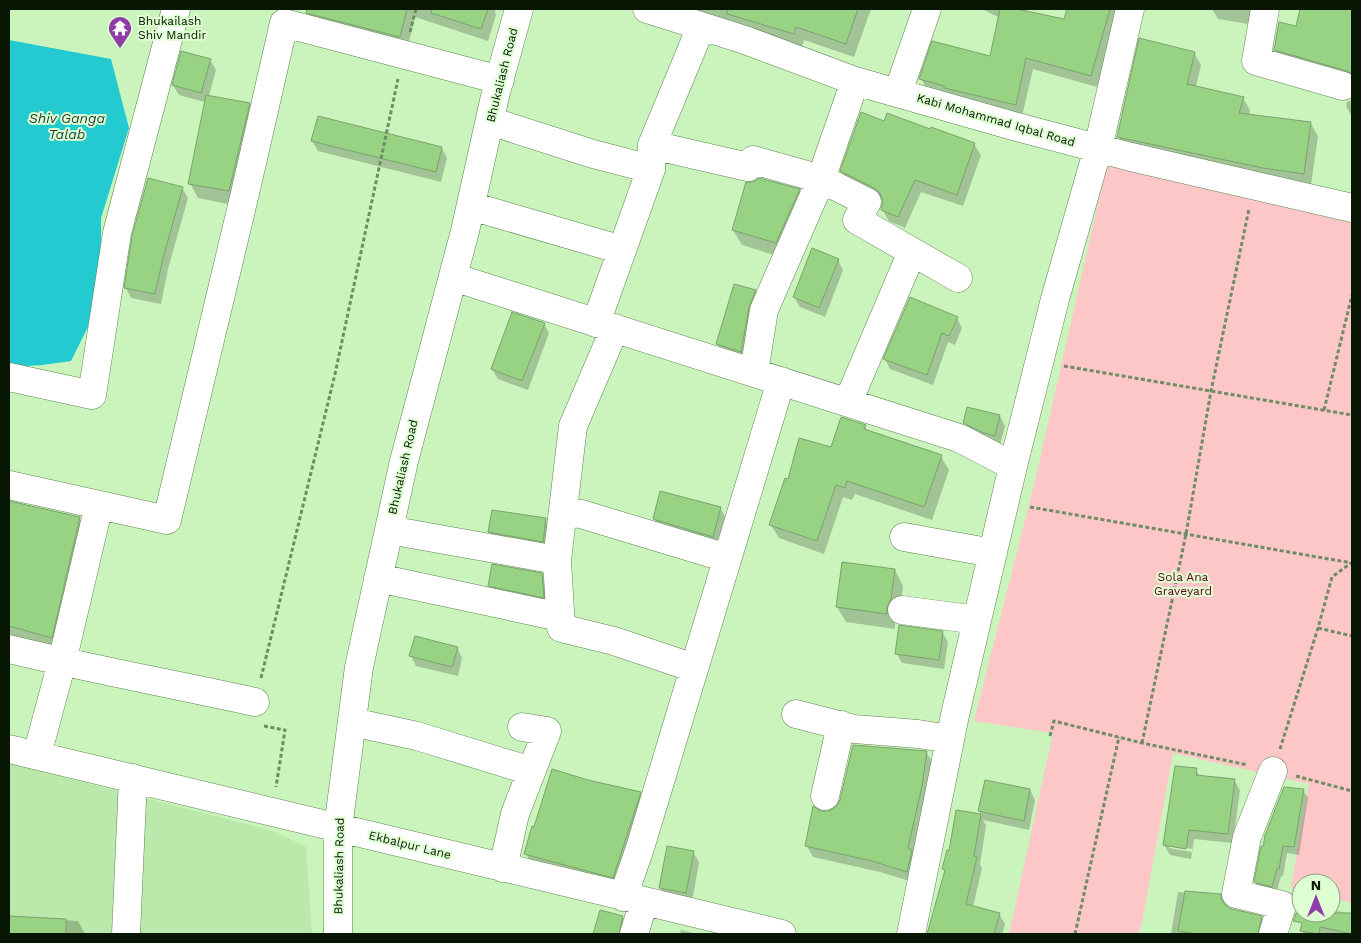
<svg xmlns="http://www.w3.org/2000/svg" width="1361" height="943" font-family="'Work Sans',sans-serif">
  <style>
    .built { fill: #bbe9ab }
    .green { fill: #fec7c7 }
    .water { fill: #23cbd0 }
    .shadow { fill: #0003; fill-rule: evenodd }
    .building { fill: #97d382; stroke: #7ba26e }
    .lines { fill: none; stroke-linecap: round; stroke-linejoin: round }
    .minor-casing { stroke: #5f8452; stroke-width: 29 }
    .path { stroke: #6f8c65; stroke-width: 3; stroke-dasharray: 4 2.5; stroke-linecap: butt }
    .minor { stroke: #fff; stroke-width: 28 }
    .labels { text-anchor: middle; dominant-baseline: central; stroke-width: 4; stroke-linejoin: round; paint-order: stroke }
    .poi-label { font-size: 12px; fill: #081704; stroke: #ddffd2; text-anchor: start }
    .street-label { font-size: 12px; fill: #081704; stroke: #ddffd2 }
    .park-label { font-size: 12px; fill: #610117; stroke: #ddffd2 }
    .water-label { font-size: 14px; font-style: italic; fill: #253e3f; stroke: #ddffd2 }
  </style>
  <rect width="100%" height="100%" fill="#caf4bc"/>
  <path class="built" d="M9,763L273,831L306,847L312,934H9Z"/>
  <path class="green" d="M1107,164L1352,223V903L1331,898V883H1301V891L1291,888L1309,784L1173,753L1142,922L1138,934H1009L1053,733L974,721L1035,481Z"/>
  <path class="water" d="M9,40L111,59L129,128L101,218V260L88,327L71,361L43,365L9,367Z"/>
  <path class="shadow" d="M308,9H496L495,12L496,15L488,41L415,17L407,50L315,25L308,13Z
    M674,9H871L854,57L804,40L802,47Z
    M982,9H1012L1065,20L1069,9H1119L1097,87L1033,69L1022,116L927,90L921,78L991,57L1000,18Z
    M1212,9H1263L1255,25L1218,19Z
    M1301,9H1352V82L1282,62L1275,50L1297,28Z
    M1194,53L1201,65L1196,87L1243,98L1250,110L1249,115L1311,124L1318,136L1311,185L1125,149L1118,137Z
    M210,60L216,70L209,96L249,104L258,119L238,206L198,198L190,183L205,102L179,95L173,85Z
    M1352,100V117L1346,106L1347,102Z
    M885,122L974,144L981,155L963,206L921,192L905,228L889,221L882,209L884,201L848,183L842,171Z
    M312,141L442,148L447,158L441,182L318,151Z
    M182,188L188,198L168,269L161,304L131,298L126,288Z
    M799,190L807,205L784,258L742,245L733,230Z
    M838,260L843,270L825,317L800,307L794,297Z
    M755,291L760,301L747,362L723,354L718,344Z
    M957,318L962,328L955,345L948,342L933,385L890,369L885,359Z
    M544,324L549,333L528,390L498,379L492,369Z
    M1000,416L1005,426L1000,445L970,433L965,423Z
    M865,426L868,432L941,457L949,470L932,520L855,494L852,500L843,497L824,554L779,538L771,525L788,480Z
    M9,502L79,518L87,531L59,651L9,637Z
    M720,508L729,523L721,552L663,534L654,519Z
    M545,519L551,529L549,551L495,542L490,532Z
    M895,570L903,586L899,615L895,623V629L846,622L837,607Z
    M541,574L547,584L548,607L496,595L490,585Z
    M942,632L948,642L944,669L902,663L897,654Z
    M457,648L462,658L458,676L416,666L411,656Z
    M926,752L933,763L913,882L880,872L813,857L807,846L830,812Z
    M1176,767L1196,770L1200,776L1234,780L1240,790L1233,843L1194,839L1191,859L1170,855L1164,845ZM1169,845L1192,849V852L1169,848Z
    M587,781L640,793L645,803L619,887L532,864L526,854Z
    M1030,790L1035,800L1029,830L983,820L986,826L980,864L982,868L973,907L999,914L1005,924L1002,934H928L945,872L944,869L950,852L957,812L982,816L979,811Z
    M1303,790L1308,798L1299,855L1287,853L1283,876H1281L1276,894L1260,890L1255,882L1264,848Z
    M693,852L699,862L692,902L666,897L660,887Z
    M1178,892L1220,895L1228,908L1261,917L1270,932L1269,934H1171Z
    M1331,910L1352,914V934H1304L1302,931L1305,913H1331Z
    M9,917L78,921L85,934H9Z
    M622,917L628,927L626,934H597L595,932Z
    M681,930L696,934H680Z"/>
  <path class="building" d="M307,9H407L400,37L306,13Z
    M432,9H488L481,29L431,13Z
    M727,9H858L846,44L796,27L794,34L727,14Z
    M1000,9H1017L1064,19L1067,9H1110L1091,76L1026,58L1016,105L944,88V86L919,79L932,41L990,56Z
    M1300,9H1352V74L1347,71L1274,50L1279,22L1296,26Z
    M1139,38L1195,52L1187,84L1244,97L1239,113L1311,122L1304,174L1263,168L1117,137Z
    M181,51L211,59L201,93L172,85Z
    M206,95L250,103L229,191L188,184Z
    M861,112L884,121L887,113L930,129L931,127L975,143L957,195L915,180L898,217L881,210L883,201L880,193L874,188L840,171Z
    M318,116L442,147L436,172L311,141Z
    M148,178L183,187L163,258L155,294L124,288L132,236Z
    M759,178L800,189L776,243L732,230L746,182H753Z
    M812,248L839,259L819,308L793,297Z
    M734,284L756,290L749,307L741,352L716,344Z
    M910,297L958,317L949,336L942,333L927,375L883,359Z
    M512,312L545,323L522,381L491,369Z
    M967,407L1000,415L995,436L984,433L963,423Z
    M841,417L866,425L864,429L942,455L924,507L847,481L845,488L836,485L817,541L769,525L785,478L788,479L799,438L831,447Z
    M660,491L721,507L713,537L653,519Z
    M9,501L80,517L52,638L9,626Z
    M492,510L546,518L543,542L488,532Z
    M842,562L895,569L891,599L887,607V614L836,607Z
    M492,564L542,573L544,598L488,586Z
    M899,625L943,631L939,660L895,654Z
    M415,636L458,647L452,667L409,656Z
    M853,745L927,751L922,786L908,848L912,850L907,872L872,861L805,846L813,806L821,811H829L836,807L840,800Z
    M1175,766L1197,768L1196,775L1235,779L1228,834L1189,830L1186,849L1163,845Z
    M552,769L588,780L641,792L613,878L524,854L532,826L534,827Z
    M985,780L1030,789L1024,821L978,811Z
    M1284,787L1304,789L1294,847L1283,846L1279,869L1277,868L1272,887L1254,882L1261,846L1263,847L1265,835Z
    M956,810L981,814L974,856L977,857L966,904L1000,913L994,934H927L945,870L942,869L947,850L949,851Z
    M667,846L694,851L686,893L659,888Z
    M1185,891L1221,894V899L1226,906L1232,909L1262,916L1258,934H1197L1178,931Z
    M600,910L623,916L619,934H593Z
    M1296,913H1352V934L1320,927L1319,934L1300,931L1302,923L1293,921Z
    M9,916L66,919V934H9Z"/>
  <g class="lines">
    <g class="minor-casing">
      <path id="minor" d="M647,9L745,40L855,81L1017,127L1131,157L1352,208
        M1265,9L1256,61L1343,86
        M898,92L927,9
        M490,121L593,154L651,169
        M652,145L748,167L753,160L821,179L867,202L857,220L958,278
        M471,206L622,250
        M453,277L959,438L1013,466
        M596,323L651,169L652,145L701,27
        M615,328L573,426L557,560L561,628L614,641L694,668
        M754,372L764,310L821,179L855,81
        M9,377L92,395L117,233L176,9
        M848,402L912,252
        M9,485L167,520L246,189L284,23L500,80
        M563,512L581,514L727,558
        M389,530L557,560
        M904,537L993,553
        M378,578L560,617
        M902,610L977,620
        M9,649C90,669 173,684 255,702
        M796,714L854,729L918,734L950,739
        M352,722L417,736L531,771
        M9,749L782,934
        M37,755L62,662L99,505
        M1273,771L1247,837L1236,894L1282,905L1273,934
        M825,796L841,725
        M503,868L515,814L547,731L522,727
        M623,897L640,848L781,381
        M126,934L133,778
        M338,934V828L359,667L404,461L465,231L496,92L519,9
        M634,934L644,901
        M911,934L955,715L1013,466L1055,299L1098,148L1130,9"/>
    </g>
    <path class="path" d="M410,32L416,9
      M1064,366L1352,415
      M1324,410L1352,295
      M1030,507L1352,563
      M1318,628L1352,636
      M261,678L335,374L398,79
      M264,726L285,730L276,787
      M1050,736L1054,721L1142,743L1248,765
      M1142,743L1186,534L1211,391L1249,209
      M1280,749L1318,628L1332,577L1351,563
      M1296,776L1352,791
      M1075,934L1119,737"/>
    <use href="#minor" class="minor"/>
  </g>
  <defs>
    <g id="temple-pin" transform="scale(1.25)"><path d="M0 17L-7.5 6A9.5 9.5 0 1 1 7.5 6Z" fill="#913ba9" stroke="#ddffd2"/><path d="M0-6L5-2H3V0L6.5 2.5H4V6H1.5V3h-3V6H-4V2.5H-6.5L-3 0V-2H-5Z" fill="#fff"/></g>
  </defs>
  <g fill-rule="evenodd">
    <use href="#temple-pin" x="120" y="28"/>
  </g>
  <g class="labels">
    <g class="poi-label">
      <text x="138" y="21">Bhukailash<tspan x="138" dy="14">Shiv Mandir</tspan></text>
    </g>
    <g class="street-label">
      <text transform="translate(502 75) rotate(-76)">Bhukaliash Road</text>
      <text transform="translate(996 120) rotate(16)">Kabi Mohammad Iqbal Road</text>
      <text transform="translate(403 467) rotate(-77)">Bhukaliash Road</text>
      <text transform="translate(410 845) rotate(14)">Ekbalpur Lane</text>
      <text transform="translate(339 866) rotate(-89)">Bhukaliash Road</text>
    </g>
    <g class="park-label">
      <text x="1183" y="577">Sola Ana<tspan x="1183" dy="14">Graveyard</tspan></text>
    </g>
    <g class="water-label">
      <text x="67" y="118">Shiv Ganga<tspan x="67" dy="16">Talab</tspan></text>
    </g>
  </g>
  <rect width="1361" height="943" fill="none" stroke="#081704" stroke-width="20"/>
  <g transform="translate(1316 898)"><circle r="24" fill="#ddffd2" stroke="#88a280"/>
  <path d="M0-4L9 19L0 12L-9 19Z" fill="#913ba9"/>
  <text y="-8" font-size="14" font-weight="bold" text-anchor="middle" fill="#081704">N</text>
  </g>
</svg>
